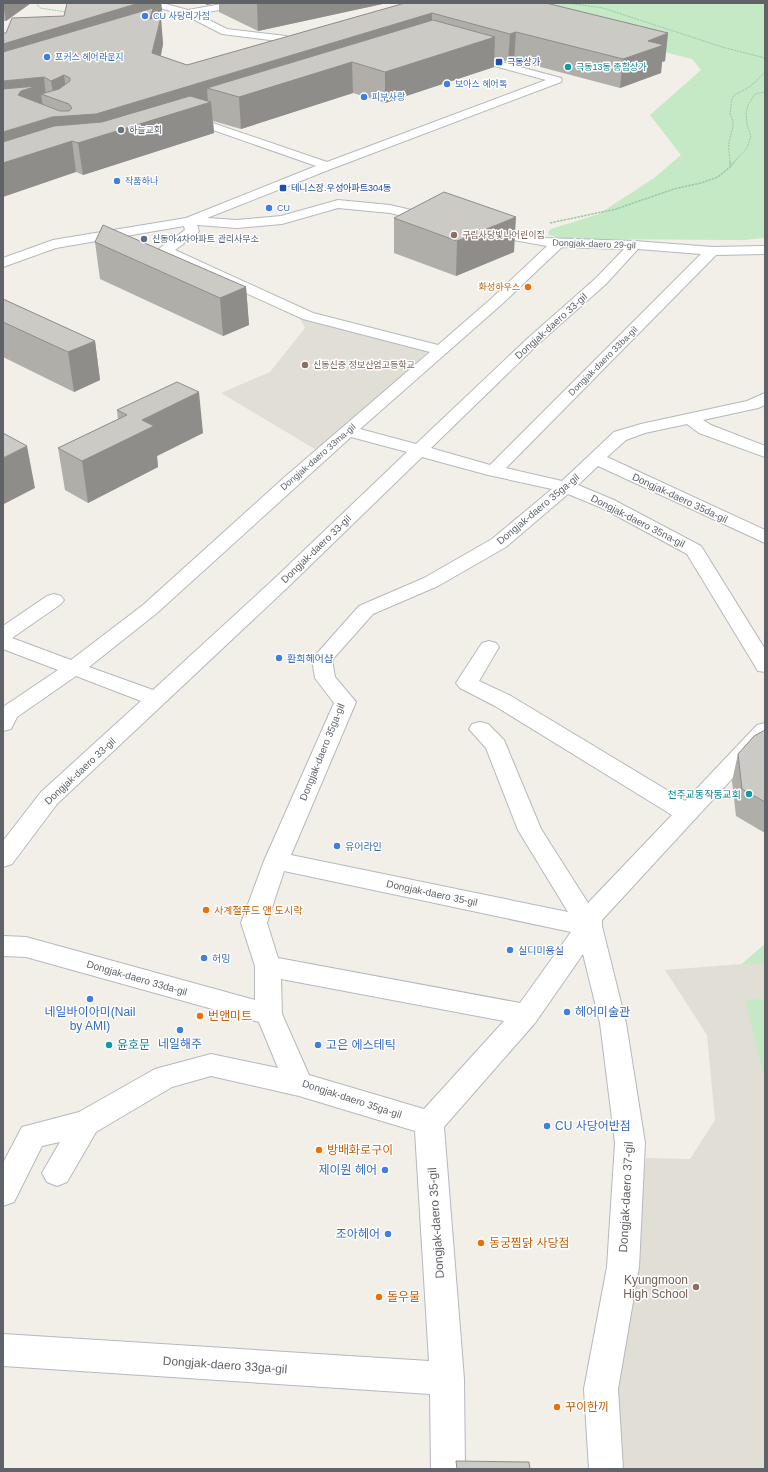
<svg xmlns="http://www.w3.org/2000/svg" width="768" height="1472" font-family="Arial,'Noto Sans KR',sans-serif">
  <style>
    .education { fill: #e1ded6 }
    .green { fill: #c5e8c5 }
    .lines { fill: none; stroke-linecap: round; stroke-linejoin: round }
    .minor-casing { stroke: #b5b8bc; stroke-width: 2 }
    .path-far1 { stroke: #9cc7a9; stroke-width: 1; stroke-dasharray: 2 1; stroke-linecap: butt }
    .path { stroke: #9cc7a9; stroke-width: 1.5; stroke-dasharray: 2.5 1; stroke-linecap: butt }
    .minor { fill: #fff; fill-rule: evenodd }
    .wall { fill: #afaea9 }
    .shaded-wall { fill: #8f8d8a }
    .building { fill: #cccac5; stroke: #8f8d8a }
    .shop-dot { fill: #3f7fe0; stroke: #fff; stroke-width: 1.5 }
    .transit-dot { fill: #1a4fb4; stroke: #fff; stroke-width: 1.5 }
    .culture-dot { fill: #0f9aa8; stroke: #fff; stroke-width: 1.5 }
    .worship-dot { fill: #6b7280; stroke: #fff; stroke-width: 1.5 }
    .education-dot { fill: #8d6e63; stroke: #fff; stroke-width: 1.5 }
    .service-dot { fill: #5c6f8a; stroke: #fff; stroke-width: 1.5 }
    .food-dot { fill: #e8710a; stroke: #fff; stroke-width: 1.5 }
    .labels { text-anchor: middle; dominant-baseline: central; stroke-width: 3; stroke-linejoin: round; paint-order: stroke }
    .far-shop-label { font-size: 9px; fill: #366cbe; stroke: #fff; text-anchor: start }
    .far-transit-label { font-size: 9px; fill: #164399; stroke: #fff; text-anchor: start }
    .far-culture-label { font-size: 9px; fill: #0d838f; stroke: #fff; text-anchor: start }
    .far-worship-label { font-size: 9px; fill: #5b616d; stroke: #fff; text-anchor: start }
    .far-education-label { font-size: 9px; fill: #785e54; stroke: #fff; text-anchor: start }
    .far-service-label { font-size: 9px; fill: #4e5e75; stroke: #fff; text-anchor: start }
    .far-street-label { font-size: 9px; fill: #5f6368; stroke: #fff }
    .far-food-label { font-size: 9px; fill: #c56008; stroke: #fff; text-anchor: end }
    .street-label { font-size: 10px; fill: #5f6368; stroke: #fff }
    .shop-label { font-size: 10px; fill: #366cbe; stroke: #fff; text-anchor: start }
    .culture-label { font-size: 10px; fill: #0d838f; stroke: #fff; text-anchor: end }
    .food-label { font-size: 10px; fill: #c56008; stroke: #fff; text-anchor: start }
    .near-shop-label { font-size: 12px; fill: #366cbe; stroke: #fff; text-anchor: start }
    .near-food-label { font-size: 12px; fill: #c56008; stroke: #fff; text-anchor: start }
    .near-culture-label { font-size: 12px; fill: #0d838f; stroke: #fff; text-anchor: start }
    .near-street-label { font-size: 12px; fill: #5f6368; stroke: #fff }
    .near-education-label { font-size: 12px; fill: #785e54; stroke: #fff; text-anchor: end }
  </style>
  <rect width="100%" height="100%" fill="#f1efe8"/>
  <path class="education" d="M300,318L429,351L318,451L221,393L270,372L305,328Z
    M765,944V1469H618L610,1415L646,1158L690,1159L715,1120L707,1035L665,970L742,964Z"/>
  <path class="green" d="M473,3H765V238L744,240L577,239L561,238L549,235L548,232L551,229L599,214L654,178L681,155L650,115L701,70L692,59Z
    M765,944V964H742Z
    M765,999V1080L745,1000Z"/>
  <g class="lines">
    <g class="minor-casing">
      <path id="minor" d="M147,3H162L188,10L227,3H247L242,6L197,14L227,29L286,36L291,39L286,42L222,34L185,15L149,5Z
        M465,52L561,78L562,80L561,82L331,169L207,218L237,220L281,216L338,200L390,205L437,216L439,219L437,222L432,223L390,213L338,208L282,224L237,228L197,225L199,231L197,234L175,250L313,313L438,345L492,298L547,246L480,234L478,231L480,228L485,227L544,238L635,241L712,247L765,246V254L716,255L506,468L562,481L614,432L641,424L747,401L765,393V405L758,408L703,420L711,425L765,446V457L699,433L687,424L645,433L626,440L607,457L765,530V543L598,466L578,485L614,500L701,546L765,649V672L758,671L755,666L687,554L602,508L568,494L506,547L438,586L373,614L332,660L335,677L356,702L291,855L568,912L518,830L486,748L469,729L472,724L480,722L488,724L504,740L541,829L588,903L672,815L495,706L460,688L456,683L482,643L489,641L496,643L499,647L479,681L511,696L685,801L757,725L765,723V743L602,920V926L626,1023L645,1143L639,1267L618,1389L623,1469H589L584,1389L607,1267L615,1143L600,1023L583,954L535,1023L444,1127L464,1379L465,1469H431L430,1394L3,1366V1334L429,1361L415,1131L299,1096L211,1076L172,1087L96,1132L67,1182L57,1186L47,1182L42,1173L60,1142L42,1146L14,1202L3,1206V1163L22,1127L79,1112L155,1069L211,1054L278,1068L259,1022L26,957L3,956V936L26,937L255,1000V966L241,923L264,861L334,703L315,678L312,659L359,606L424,578L492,539L552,489L488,475L422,457L288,587L57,804L12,864L3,867V841L41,792L141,701L76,676L17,717L11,729L3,731V707L58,670L3,649V626L47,596L54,594L61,596L64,600L61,604L12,638L71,660L143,605L287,475L430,352L303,319L160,254L158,251L160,248L185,230L184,226L56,248L3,267V258L53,240L186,218L316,166L190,122L188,120L190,118H198L327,162L546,80L461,57L460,55L461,53ZM562,247L624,249L596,278L527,339L416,444L360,429L502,304ZM638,249L701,254L490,465L431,448L537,345L606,284ZM351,437L407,452L274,579L153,690L89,667L157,613ZM284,871L571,932L520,1003L278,958L267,923ZM281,979L504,1021L424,1109L309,1075L282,1014Z"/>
    </g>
    <path class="path-far1" d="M36,3L40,8L66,12
      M567,3L603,8L722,47L765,58
      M730,162C730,156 728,149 729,143C730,133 737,124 730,115C733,90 730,99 749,87C755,83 760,77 765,72
      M734,162L747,148L751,136L747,125L746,113L748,105L755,94L765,92"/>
    <path class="path" d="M730,167L735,161
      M550,223L616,209L674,189L701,183L718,177L730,167V161"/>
    <use href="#minor" class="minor"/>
  </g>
  <path class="wall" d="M3,3H31L6,21H3Z
    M67,3H161L162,10L160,17L163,44L161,56L187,65L402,4L401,3H546L668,33L665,61L662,62L661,73L620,88L514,60L508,62L494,58V67L385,103L353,93L241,129L213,121L214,133L83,175L76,172L6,33L64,16Z
    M219,3H387L258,31L219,12Z
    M394,218L514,252L456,276L394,253Z
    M95,242L246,287L249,325L223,336L100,279Z
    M3,299L95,341L100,380L74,392L3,357Z
    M117,410L203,433L157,456L158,467L88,503L65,490L58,448L118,419Z
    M765,730V833L736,816L732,781L738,754Z"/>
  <path class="shaded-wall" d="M3,3H31L6,21Z
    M139,3H161L162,10L158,25L3,70V40Z
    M206,3H219L206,5Z
    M263,3H387L258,31L257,4Z
    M432,13V41L352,62L353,93L241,129L239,97L207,88L208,103L211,102L214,133L83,175L78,143L72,141L76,172L3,197V132L52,117Z
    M161,17L163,44L155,82L152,53Z
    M516,32L514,60L508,62L510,34Z
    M668,33L665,61L662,62L661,73L620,88L623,59L648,41Z
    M495,37L494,67L385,103V72Z
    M64,75L68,104L54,99L51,81Z
    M44,77L46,96L41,94L43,107L3,110V81Z
    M516,217L514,252L456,276L457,241Z
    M246,287L249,325L223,336L220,298Z
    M95,341L100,380L74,392L68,352Z
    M199,392L203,433L157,456L158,467L88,503L82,461L142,420Z
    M27,446L35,488L4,504L3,500V458Z"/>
  <path class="building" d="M67,3H139L3,44L4,40H3V33H6L12,18L64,16Z
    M254,3H263L257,4Z
    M405,3H546L668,33L648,41L664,45L623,59L516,32L510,34L432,13L96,114L52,117L3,132V89L37,86L21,91L18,95L60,111H69L72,108L69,104L41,94L59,89L70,81V78L64,75L51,81L44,77L3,81V52L153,8L150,19L161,17L152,53L187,65Z
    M433,20L495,37L385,72L352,62L239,97L207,88Z
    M190,96L211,102L78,143L72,141L3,163V142L54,126L102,122Z
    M444,192L516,217L457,241L394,218Z
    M103,225L246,287L220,298L95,242Z
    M3,299L95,341L68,352L3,322Z
    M177,382L199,392L142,420L154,426L82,461L58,448L127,415L117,410Z
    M3,433L27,446L3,458Z
    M765,730V802L742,789L738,754L754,736Z
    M456,1461L529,1462L530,1469H457Z"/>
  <g class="shop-dot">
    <circle cx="145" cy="16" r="4"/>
    <circle cx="47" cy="57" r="4"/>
    <circle cx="447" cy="84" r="4"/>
    <circle cx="364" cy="97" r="4"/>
    <circle cx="117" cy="181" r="4"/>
    <circle cx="269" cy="208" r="4"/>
    <circle cx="279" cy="658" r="4"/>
    <circle cx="337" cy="846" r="4"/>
    <circle cx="510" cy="950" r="4"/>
    <circle cx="204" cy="958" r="4"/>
    <circle cx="90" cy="999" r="4"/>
    <circle cx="567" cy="1012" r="4"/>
    <circle cx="180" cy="1030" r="4"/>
    <circle cx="318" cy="1045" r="4"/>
    <circle cx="547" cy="1126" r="4"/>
    <circle cx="385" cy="1170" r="4"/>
    <circle cx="388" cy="1234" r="4"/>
  </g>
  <g class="transit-dot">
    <rect x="495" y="58" width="8" height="8" rx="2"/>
    <rect x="279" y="184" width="8" height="8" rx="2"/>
  </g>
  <g class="culture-dot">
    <circle cx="568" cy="67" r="4"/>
    <circle cx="749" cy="794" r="4"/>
    <circle cx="109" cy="1045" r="4"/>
  </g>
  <circle class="worship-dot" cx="121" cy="130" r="4"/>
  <g class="education-dot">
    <circle cx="454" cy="235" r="4"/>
    <circle cx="305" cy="365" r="4"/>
    <circle cx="696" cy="1287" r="4"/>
  </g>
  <circle class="service-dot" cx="144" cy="239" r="4"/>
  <g class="food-dot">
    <circle cx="528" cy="287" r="4"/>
    <circle cx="206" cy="910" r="4"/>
    <circle cx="200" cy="1016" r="4"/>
    <circle cx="319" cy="1150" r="4"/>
    <circle cx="481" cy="1243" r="4"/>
    <circle cx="379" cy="1297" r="4"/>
    <circle cx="557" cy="1407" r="4"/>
  </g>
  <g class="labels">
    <g class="far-shop-label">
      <text x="153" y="16">CU 사당리가점</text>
      <text x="55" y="57">포커스 헤어라운지</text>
      <text x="455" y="84">보아스 헤어톡</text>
      <text x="372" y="97">피부사랑</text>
      <text x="125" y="181">작품하나</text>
      <text x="277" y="208">CU</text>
    </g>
    <g class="far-transit-label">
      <text x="507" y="62">극동상가</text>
      <text x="291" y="188">테니스장.우성아파트304동</text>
    </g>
    <g class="far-culture-label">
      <text x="576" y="67">극동13동 종합상가</text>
    </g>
    <g class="far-worship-label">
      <text x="129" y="130">하늘교회</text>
    </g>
    <g class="far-education-label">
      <text x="462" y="235">구립사당빛나어린이집</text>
      <text x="313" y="365">신동신중 정보산업고등학교</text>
    </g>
    <g class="far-service-label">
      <text x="152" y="239">신동아4차아파트 관리사무소</text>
    </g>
    <g class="far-street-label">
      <text transform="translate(594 244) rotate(2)">Dongjak-daero 29-gil</text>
      <text transform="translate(603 361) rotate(-45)">Dongjak-daero 33ba-gil</text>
      <text transform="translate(318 457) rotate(-41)">Dongjak-daero 33ma-gil</text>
    </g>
    <g class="far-food-label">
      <text x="520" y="287">화성하우스</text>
    </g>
    <g class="street-label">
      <text transform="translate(551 326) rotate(-42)">Dongjak-daero 33-gil</text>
      <text transform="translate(680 498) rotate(25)">Dongjak-daero 35da-gil</text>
      <text transform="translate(538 509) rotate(-40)">Dongjak-daero 35ga-gil</text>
      <text transform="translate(638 521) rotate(27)">Dongjak-daero 35na-gil</text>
      <text transform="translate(316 549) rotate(-44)">Dongjak-daero 33-gil</text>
      <text transform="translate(322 752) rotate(-68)">Dongjak-daero 35ga-gil</text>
      <text transform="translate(80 771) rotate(-43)">Dongjak-daero 33-gil</text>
      <text transform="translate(432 893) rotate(12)">Dongjak-daero 35-gil</text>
      <text transform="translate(137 978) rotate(16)">Dongjak-daero 33da-gil</text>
      <text transform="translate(352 1099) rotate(18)">Dongjak-daero 35ga-gil</text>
    </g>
    <g class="shop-label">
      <text x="287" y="658">환희헤어샵</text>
      <text x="345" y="846">유어라인</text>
      <text x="518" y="950">실디미용실</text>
      <text x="212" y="958">허밍</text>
    </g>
    <g class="culture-label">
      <text x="741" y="794">천주교동작동교회</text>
    </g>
    <g class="food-label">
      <text x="214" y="910">사계절푸드 앤 도시락</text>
    </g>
    <g class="near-shop-label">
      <text x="90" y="1012" text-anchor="middle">네일바이아미(Nail<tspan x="90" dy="14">by AMI)</tspan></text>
      <text x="575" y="1012">헤어미술관</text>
      <text x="180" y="1044" text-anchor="middle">네일해주</text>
      <text x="326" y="1045">고은 에스테틱</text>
      <text x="555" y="1126">CU 사당어반점</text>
      <text x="377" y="1170" text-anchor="end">제이원 헤어</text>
      <text x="380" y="1234" text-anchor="end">조아헤어</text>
    </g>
    <g class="near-food-label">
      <text x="208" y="1016">번앤미트</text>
      <text x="327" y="1150">방배화로구이</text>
      <text x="489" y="1243">동궁찜닭 사당점</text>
      <text x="387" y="1297">돌우물</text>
      <text x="565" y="1407">꾸이한끼</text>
    </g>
    <g class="near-culture-label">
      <text x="117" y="1045">윤호문</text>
    </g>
    <g class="near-street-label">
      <text transform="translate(626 1197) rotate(-87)">Dongjak-daero 37-gil</text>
      <text transform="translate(436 1223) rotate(-94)">Dongjak-daero 35-gil</text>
      <text transform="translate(225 1365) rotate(4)">Dongjak-daero 33ga-gil</text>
    </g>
    <g class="near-education-label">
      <text x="688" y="1280">Kyungmoon<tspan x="688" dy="14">High School</tspan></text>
    </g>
  </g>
  <rect width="768" height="1472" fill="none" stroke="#5f6368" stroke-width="8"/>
</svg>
